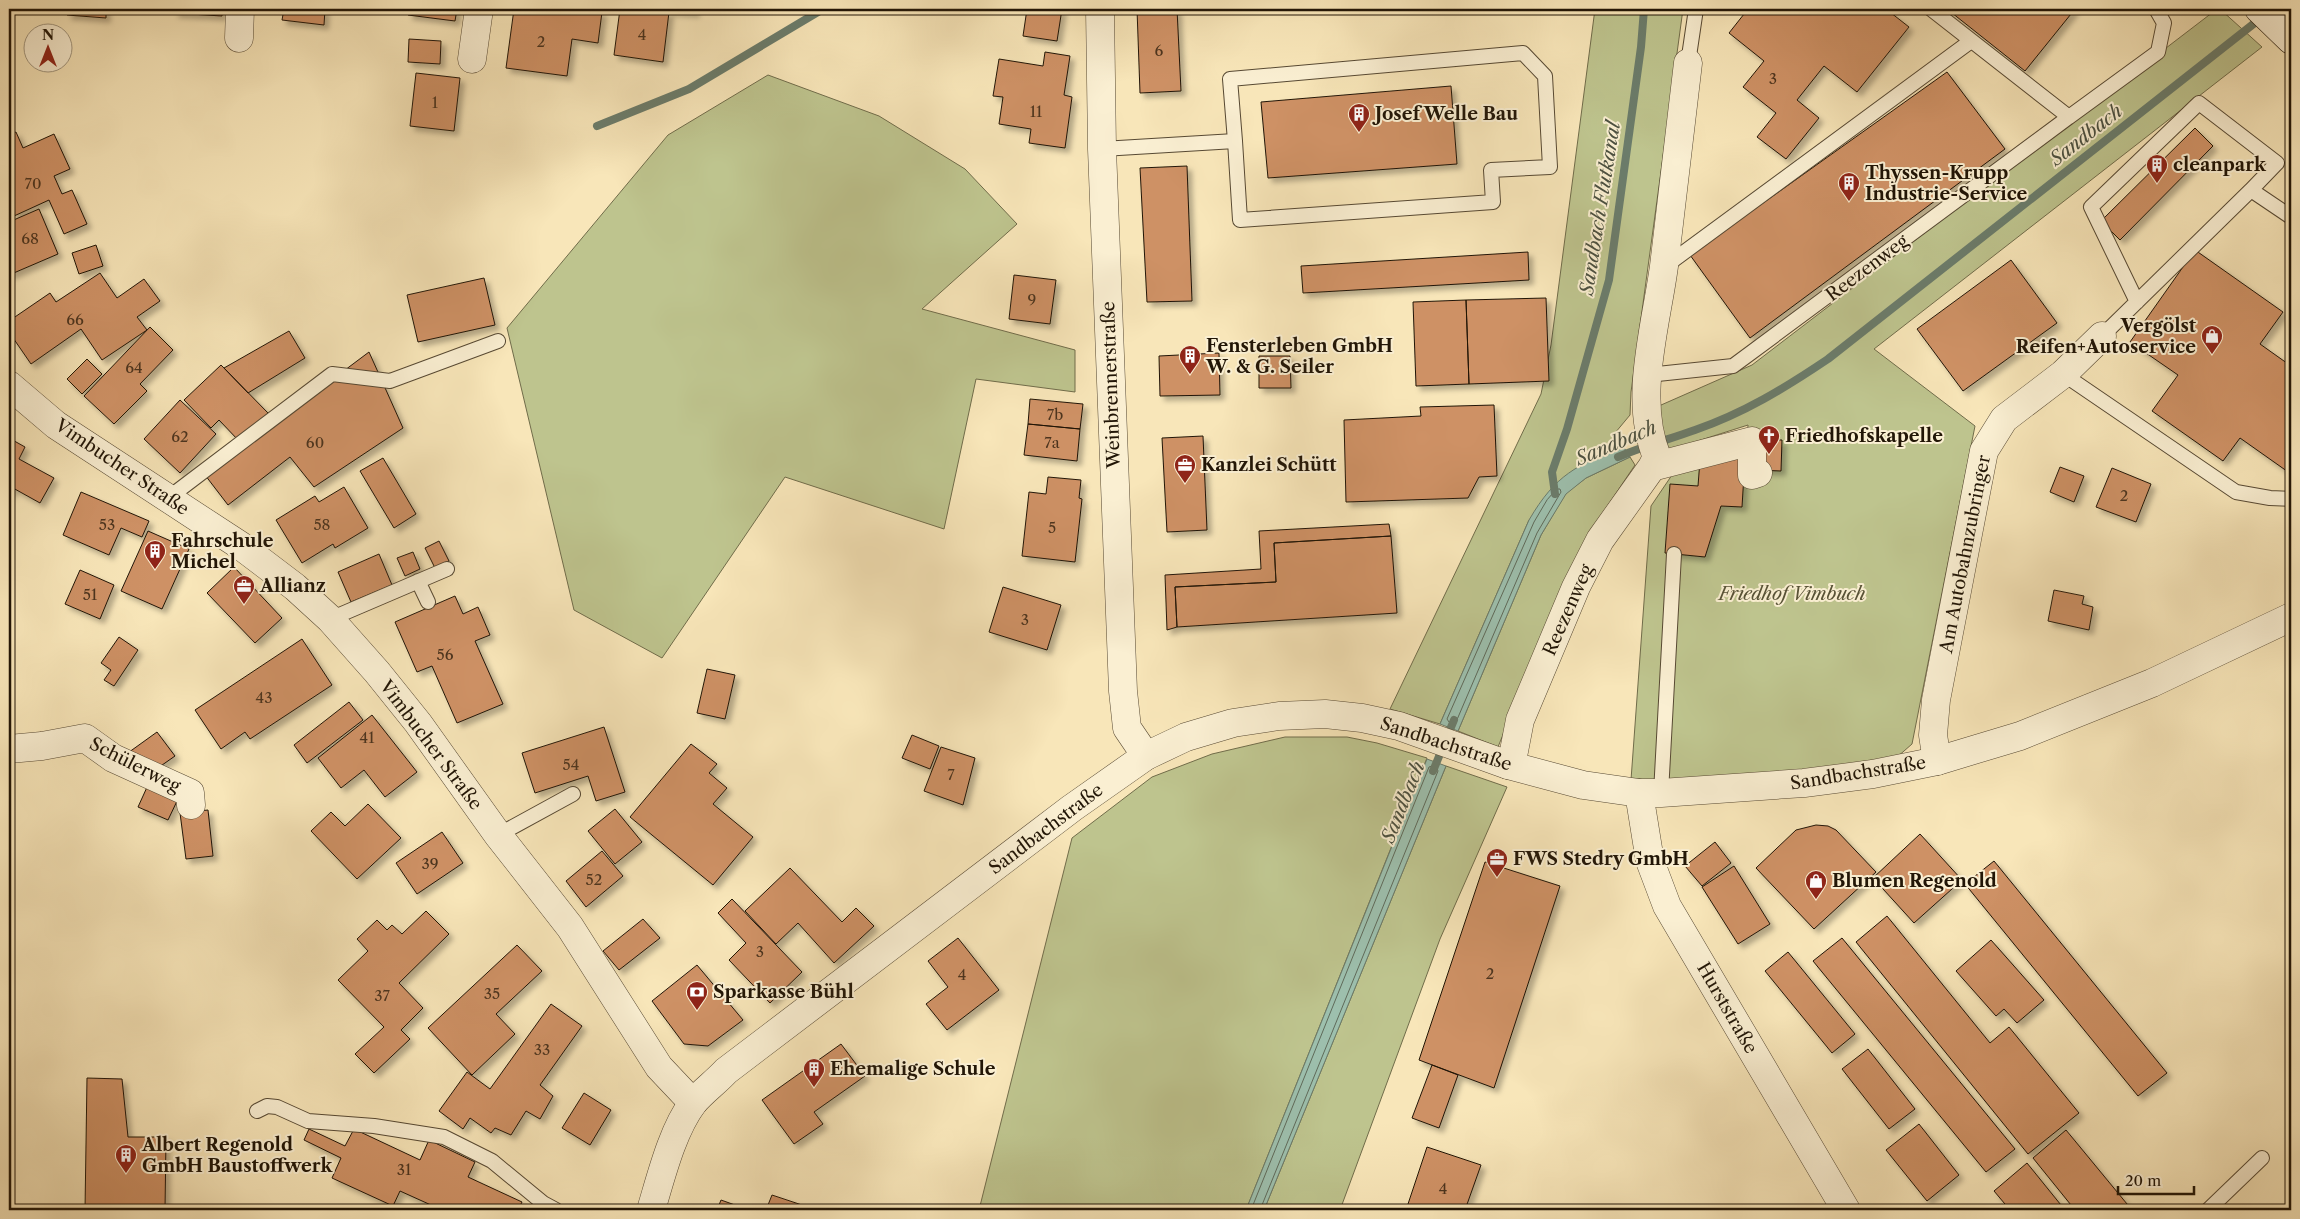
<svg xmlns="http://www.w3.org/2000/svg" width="2300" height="1219" font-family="'Libre Caslon Text',serif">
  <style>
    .green { fill: #bec48e; stroke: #706c4a }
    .water { fill: #9dc0ae; stroke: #6b7c6b }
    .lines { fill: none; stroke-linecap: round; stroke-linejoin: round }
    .shore { stroke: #5f6a5a; stroke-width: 1 }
    .stream { stroke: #6b7c6b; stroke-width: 8 }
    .building { fill: #ce9165; stroke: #211506; filter: url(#shadow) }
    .service-casing { stroke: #574933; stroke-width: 16 }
    .minor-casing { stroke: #574933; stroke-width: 29 }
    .tertiary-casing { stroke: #574933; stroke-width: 29 }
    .secondary-casing { stroke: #211506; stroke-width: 29 }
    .service { stroke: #faefd2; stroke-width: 14 }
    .minor { stroke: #faefd2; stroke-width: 28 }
    .tertiary { stroke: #faefd2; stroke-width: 28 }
    .secondary { stroke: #faefd2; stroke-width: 28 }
    .labels { text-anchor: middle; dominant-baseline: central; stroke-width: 4; stroke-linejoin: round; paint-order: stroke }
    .number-label { font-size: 15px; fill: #4c341e }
    .poi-label { font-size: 18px; font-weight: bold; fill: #211506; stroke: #faefd2; text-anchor: start }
    .street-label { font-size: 18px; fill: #211506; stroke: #faefd2 }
    .park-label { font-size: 18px; font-style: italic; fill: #585236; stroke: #faefd2 }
    .water-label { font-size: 19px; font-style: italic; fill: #4c5141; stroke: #faefd2 }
  </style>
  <defs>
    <filter id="shadow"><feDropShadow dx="4.5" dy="4.5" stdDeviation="2.5" flood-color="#0004"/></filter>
  </defs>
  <rect width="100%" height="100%" fill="#f8e6b9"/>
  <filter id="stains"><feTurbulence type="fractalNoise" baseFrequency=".004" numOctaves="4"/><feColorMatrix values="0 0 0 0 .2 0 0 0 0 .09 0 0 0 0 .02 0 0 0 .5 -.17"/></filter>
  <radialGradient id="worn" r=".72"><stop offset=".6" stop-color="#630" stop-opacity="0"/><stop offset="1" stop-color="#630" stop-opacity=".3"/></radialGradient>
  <path class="green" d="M1595,9H1683L1631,392L1630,415L1615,433L1623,446L1582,464L1529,520L1440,724L1390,709L1541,394L1551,345Z
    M2217,9H2220L2262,47L1874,349L1975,426L1912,744L1896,758L1782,780H1631L1651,506L1672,475L1747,454L1748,425L1663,452L1652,409L1752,365Z
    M768,75L879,116L965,169L1017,224L922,309L1075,350V392L976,379L944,529L785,477L662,658L574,610L507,328L668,135Z
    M1630,457L1635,465L1602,514L1548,623L1498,747L1458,731L1541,535L1566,493L1586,478Z
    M1285,737H1347L1377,743L1427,758L1246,1210H979L1072,838L1152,777L1212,754Z
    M1446,766L1507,787L1440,939L1340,1210H1264Z"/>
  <path class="water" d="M1623,446L1630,457L1586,478L1566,494L1541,535L1458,731L1440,724L1529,520C1556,474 1576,466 1623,446Z
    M1427,759L1446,766L1264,1210H1246Z"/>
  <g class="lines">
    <path class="shore" d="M1557,489H1560L1561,492L1537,533L1456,722H1449L1447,719L1534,522L1547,500Z
      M1251,1210L1429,767L1432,766L1437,768L1438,771L1260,1210"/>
    <path class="stream" d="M597,126L689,89L823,9
      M1618,457C1644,446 1670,439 1695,430C1744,413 1785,388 1828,359L2261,18
      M1555,494L1552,472L1567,429L1609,280L1641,47L1644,9
      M1433,771L1454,720"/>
  </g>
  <path class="building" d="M68,9H106V18L67,15Z
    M175,9H222V16L174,13Z
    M284,9H325L324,25L282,20Z
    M409,9H457L455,21L408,15Z
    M514,9H579L602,12L598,43L572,39L567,76L506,68Z
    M620,9L669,12L663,62L614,55Z
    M668,9H695V13L668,11Z
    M1027,9H1062L1057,41L1023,36Z
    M1137,9H1177L1181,91L1140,93Z
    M1748,9H1886L1909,27L1857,92L1824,66L1797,100L1819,118L1786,159L1757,137L1776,113L1743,87L1764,61L1729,33Z
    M1947,9H2075L2025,71Z
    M409,39L441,41L440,64L408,62Z
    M1045,52L1070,56L1064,95L1072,97L1065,148L1029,143L1031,129L999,124L1003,97L993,96L999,59L1043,66Z
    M1947,72L2005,149L1750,338L1690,255Z
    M416,73L460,78L454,131L410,126Z
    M1451,86L1457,164L1268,178L1261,102Z
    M2195,128L2213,146L2120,240L2101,221Z
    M16,132L23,148L54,134L70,169L54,176L62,194L72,190L87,224L64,234L49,200L14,216L9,204V135Z
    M1187,166L1192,301L1147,302L1140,168Z
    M39,209L58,254L9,275V222Z
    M96,245L103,266L79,274L72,253Z
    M2195,250L2283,312L2260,344L2291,366V474L2240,438L2223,461L2152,411L2178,375L2130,342Z
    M1528,252L1529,280L1303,293L1301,266Z
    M2011,260L2057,323L1963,391L1917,329Z
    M100,273L117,298L144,279L160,301L137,317L147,330L102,360L81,329L31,364L9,332V321L50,293L56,302Z
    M1014,275L1056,280L1050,324L1009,319Z
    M484,278L495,325L418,342L407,295Z
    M1546,298L1549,381L1469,384L1466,300Z
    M1466,300L1469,384L1416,386L1413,302Z
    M150,327L173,350L140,384L147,391L114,424L84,396Z
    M289,331L305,358L248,393L224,368Z
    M369,352L403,428L314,487L290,457L228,505L205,475Z
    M1219,353L1220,395L1160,396L1159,356Z
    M1259,356H1290L1291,388H1259Z
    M87,359L102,374L82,394L67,379Z
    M221,365L268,413L239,441L219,420L211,428L184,400Z
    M1030,399L1083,404L1080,429L1028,424Z
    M180,400L216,434L180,473L144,439Z
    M1494,405L1497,476L1479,477L1468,498L1346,502L1344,420L1421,416L1420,407Z
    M1028,424L1080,429L1077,461L1024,455Z
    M1203,436L1207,530L1167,532L1162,438Z
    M9,438L25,447L19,459L54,478L40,503L13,488L9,496Z
    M1756,440H1782L1781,471L1756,470Z
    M383,458L416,514L394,528L360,471Z
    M1745,458L1742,507L1721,506L1705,557L1665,553L1670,484L1698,486L1700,460Z
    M2060,467L2084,476L2074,502L2050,492Z
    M2112,468L2151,484L2136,522L2096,507Z
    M1048,477L1081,480L1079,498L1082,499L1075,562L1022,556L1029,492L1046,494Z
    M344,487L368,528L335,548L333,544L302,563L276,520L315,496L319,502Z
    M81,492L149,521L142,537L121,528L109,555L63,535Z
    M1389,524L1391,536L1274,543L1276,582L1175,587L1177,627L1167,630L1165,575L1261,569L1259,531Z
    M148,531L189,549L162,609L121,591Z
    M1391,536L1397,613L1177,627L1175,587L1276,582L1274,543Z
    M439,541L449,561L435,568L425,548Z
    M413,552L420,569L405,576L397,558Z
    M379,554L392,585L351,602L338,572Z
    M234,567L282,618L255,643L207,593Z
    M80,570L114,585L100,619L65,604Z
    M1003,587L1061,605L1047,650L989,632Z
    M2054,590L2084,596L2082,604L2093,607L2089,630L2048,621Z
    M455,596L463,614L478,607L490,635L475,641L503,704L457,723L432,666L417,672L395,622Z
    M119,637L138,650L114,686L104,680L111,670L101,663Z
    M302,639L332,685L250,739L245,732L221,749L195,710Z
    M707,669L735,675L725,719L697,713Z
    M349,702L363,720L307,763L294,745Z
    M372,715L417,772L385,797L364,770L341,788L318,758Z
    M604,727L625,792L596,801L588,776L535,793L522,753Z
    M157,732L175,756L155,770L125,755Z
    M912,735L939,746L930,769L902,758Z
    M691,744L717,764L709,773L727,788L713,804L753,837L713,885L630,817Z
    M941,747L975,758L963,805L924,791Z
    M148,785L178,799L168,820L138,807Z
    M368,804L401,838L357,879L311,831L331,812L345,826Z
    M615,809L642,842L615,864L588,831Z
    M208,810L213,856L186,859L180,813Z
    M1816,825L1828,826L1836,830L1876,872L1814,929L1756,868L1796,830Z
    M442,832L463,863L417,894L396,863Z
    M1920,834L1962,880L1914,923L1873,878Z
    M1715,842L1731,863L1702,886L1685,866Z
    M602,851L623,876L586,907L566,881Z
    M1994,861L2167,1073L2138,1096L1965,884Z
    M1485,862L1560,886L1494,1088L1419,1060Z
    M1734,866L1770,924L1738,944L1702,887Z
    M790,868L842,922L856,908L874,926L834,963L798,923L776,944L745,911Z
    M732,899L802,972L770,1003L729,960L746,943L718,913Z
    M426,911L449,934L399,983L423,1008L401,1030L410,1039L374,1073L355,1054L384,1027L338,980L368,951L357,939L377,920L387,930L392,925L402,934Z
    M1887,916L1990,1043L2009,1027L2079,1113L2028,1154L1856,942Z
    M643,919L660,938L619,970L603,951Z
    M958,938L999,990L947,1030L926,1004L948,987L928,961Z
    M1842,938L2015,1149L1986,1172L1813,961Z
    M1991,940L2044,1000L2017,1023L2004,1009L1996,1016L1956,971Z
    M517,945L542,971L496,1014L515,1034L472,1075L428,1028Z
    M1788,952L1855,1034L1832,1053L1765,971Z
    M697,965L743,1020L708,1046L684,1044L652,1001Z
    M551,1004L582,1026L540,1085L553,1096L540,1119L526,1111L511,1135L495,1128L491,1133L470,1118L463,1129L439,1111L467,1072L490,1089Z
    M841,1044L865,1076L814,1112L823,1124L794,1144L762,1100Z
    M1868,1049L1915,1109L1889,1129L1842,1069Z
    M1432,1065L1458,1075L1439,1128L1412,1118Z
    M87,1078L122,1079L128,1137H166L165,1210H85Z
    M584,1093L611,1110L590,1145L562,1128Z
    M1919,1124L1959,1175L1927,1201L1886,1150Z
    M309,1129L345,1146L354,1129L420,1160L429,1140L475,1162L468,1177L522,1202L518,1210H442L400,1191L393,1206L332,1178L341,1158L304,1140Z
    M2066,1130L2132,1210H2075L2033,1158Z
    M1427,1147L1481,1165L1465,1210H1406Z
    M2027,1163L2065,1210H2010L1994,1191Z
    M772,1195L817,1210H766Z
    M721,1200L749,1210H717Z"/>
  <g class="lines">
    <g class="service-casing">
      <path id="service" d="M1931,9L2069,117L2158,52L2164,23L2156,9
        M1688,63L1696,9
        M1102,149L1235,141L1230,79L1523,53L1545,76L1550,167L1491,170L1493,202L1240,220L1235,141
        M1664,267L1971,41
        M2137,302L2091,207L2199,103L2277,163L2251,190
        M2102,336L2251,190L2291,217
        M2063,374L2236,492L2270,498L2291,499
        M1648,375L1733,366L2069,117
        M167,499L332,374L390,381L498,341
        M418,581L428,602
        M330,619L447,569
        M1661,793L1674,554
        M498,835L573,794
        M257,1111L267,1106L277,1107L308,1121L374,1126L444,1137L492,1161L543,1203L556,1210
        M2208,1210L2262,1158"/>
    </g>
    <g class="minor-casing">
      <path id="minor" d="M1100,9L1102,149L1123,691L1127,728L1146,756
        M239,38L240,9
        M472,59L479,9
        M9,385L56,425L241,546L295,587L330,619L377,672L418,723L498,835L570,927L659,1067L693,1103
        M1652,467L1657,457C1633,399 1656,326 1664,266C1672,199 1680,131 1688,63
        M9,749L42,746L85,738L113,758L190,793L191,805
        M1937,761L1933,735L1936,700L1984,451L2004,419L2063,374L2102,336
        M1508,765L1514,751L1520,720L1576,587L1600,540L1652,467L1752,441V475L1758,473
        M1639,793L1650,861L1667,906L1846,1210"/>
    </g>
    <g class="tertiary-casing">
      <path id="tertiary" d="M651,1210C661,1177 672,1131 693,1103C702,1092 716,1082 726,1071L1072,808L1146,756L1186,737L1233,723L1279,716L1325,714L1362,718L1399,726L1508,765L1583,785L1639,793H1661L1804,783L1873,774L1937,761L2020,736L2152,683L2291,617"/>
    </g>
    <g class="secondary-casing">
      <path id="secondary" d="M2259,9L2291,40"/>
    </g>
    <use href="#service" class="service"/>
    <use href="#minor" class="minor"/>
    <use href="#tertiary" class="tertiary"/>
    <use href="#secondary" class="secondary"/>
  </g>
  <defs>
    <g id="building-pin" transform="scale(1.125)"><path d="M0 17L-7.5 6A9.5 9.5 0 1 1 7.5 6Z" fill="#8f2418" stroke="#faefd2"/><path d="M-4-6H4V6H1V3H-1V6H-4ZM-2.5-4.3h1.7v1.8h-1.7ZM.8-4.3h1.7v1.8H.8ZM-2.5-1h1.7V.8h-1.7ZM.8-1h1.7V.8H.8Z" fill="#fff"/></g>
    <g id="shop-pin" transform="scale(1.125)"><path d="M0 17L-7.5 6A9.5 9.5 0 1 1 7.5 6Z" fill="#8f2418" stroke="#faefd2"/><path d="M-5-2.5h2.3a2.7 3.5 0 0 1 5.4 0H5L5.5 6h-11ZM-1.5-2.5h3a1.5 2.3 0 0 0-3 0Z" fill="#fff"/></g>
    <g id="church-pin" transform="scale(1.125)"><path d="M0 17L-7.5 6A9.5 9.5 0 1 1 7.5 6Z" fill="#8f2418" stroke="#faefd2"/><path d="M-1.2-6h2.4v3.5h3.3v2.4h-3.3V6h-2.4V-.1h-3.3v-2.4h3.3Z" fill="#fff"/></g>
    <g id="office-pin" transform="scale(1.125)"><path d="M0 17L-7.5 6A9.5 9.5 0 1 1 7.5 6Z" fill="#8f2418" stroke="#faefd2"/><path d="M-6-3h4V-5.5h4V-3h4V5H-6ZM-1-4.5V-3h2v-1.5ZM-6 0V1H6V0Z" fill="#fff"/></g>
    <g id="bank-pin" transform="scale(1.125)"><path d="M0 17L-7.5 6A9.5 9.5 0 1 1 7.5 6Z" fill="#8f2418" stroke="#faefd2"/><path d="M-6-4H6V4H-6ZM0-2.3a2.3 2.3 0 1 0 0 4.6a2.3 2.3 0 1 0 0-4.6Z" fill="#fff"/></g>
  </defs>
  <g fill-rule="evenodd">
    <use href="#building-pin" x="1359" y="114"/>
    <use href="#building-pin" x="2157" y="165"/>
    <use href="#building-pin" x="1849" y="183"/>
    <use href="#shop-pin" x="2212" y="336"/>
    <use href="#building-pin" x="1190" y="356"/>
    <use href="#church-pin" x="1769" y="436"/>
    <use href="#office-pin" x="1185" y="465"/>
    <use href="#building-pin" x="155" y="551"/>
    <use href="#office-pin" x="244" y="586"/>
    <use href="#office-pin" x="1497" y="859"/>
    <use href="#shop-pin" x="1816" y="881"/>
    <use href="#bank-pin" x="697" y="992"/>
    <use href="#building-pin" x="814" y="1069"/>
    <use href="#building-pin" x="126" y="1155"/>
  </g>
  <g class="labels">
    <g class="number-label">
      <text x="642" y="34">4</text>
      <text x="541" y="41">2</text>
      <text x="1159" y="50">6</text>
      <text x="1773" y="78">3</text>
      <text x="435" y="102">1</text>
      <text x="1036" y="111">11</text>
      <text x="33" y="183">70</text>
      <text x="30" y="238">68</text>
      <text x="1032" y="299">9</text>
      <text x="75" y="319">66</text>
      <text x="134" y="367">64</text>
      <text x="1055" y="414">7b</text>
      <text x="180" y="436">62</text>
      <text x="315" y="442">60</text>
      <text x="1052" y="442">7a</text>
      <text x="2124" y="495">2</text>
      <text x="107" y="524">53</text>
      <text x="322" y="524">58</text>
      <text x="1052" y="527">5</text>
      <text x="90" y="594">51</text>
      <text x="1025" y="619">3</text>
      <text x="445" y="654">56</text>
      <text x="264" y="697">43</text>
      <text x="367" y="737">41</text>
      <text x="571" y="764">54</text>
      <text x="951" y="774">7</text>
      <text x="430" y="863">39</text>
      <text x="594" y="879">52</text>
      <text x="760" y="951">3</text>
      <text x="1490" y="973">2</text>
      <text x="962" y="974">4</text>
      <text x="492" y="993">35</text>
      <text x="382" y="995">37</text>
      <text x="542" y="1049">33</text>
      <text x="404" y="1169">31</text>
      <text x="1443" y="1188">4</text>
    </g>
    <g class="poi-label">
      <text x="1375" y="114">Josef Welle Bau</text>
      <text x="2173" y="165">cleanpark</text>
      <text x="1865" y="173">Thyssen-Krupp<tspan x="1865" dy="21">Industrie-Service</tspan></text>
      <text x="2196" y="326" text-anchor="end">Vergölst<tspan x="2196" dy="21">Reifen+Autoservice</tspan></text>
      <text x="1206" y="346">Fensterleben GmbH<tspan x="1206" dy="21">W. &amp; G. Seiler</tspan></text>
      <text x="1785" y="436">Friedhofskapelle</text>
      <text x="1201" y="465">Kanzlei Schütt</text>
      <text x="171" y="541">Fahrschule<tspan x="171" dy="21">Michel</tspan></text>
      <text x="260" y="586">Allianz</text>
      <text x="1513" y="859">FWS Stedry GmbH</text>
      <text x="1832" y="881">Blumen Regenold</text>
      <text x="713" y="992">Sparkasse Bühl</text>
      <text x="830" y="1069">Ehemalige Schule</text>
      <text x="142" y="1145">Albert Regenold<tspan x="142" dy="21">GmbH Baustoffwerk</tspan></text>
    </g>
    <g class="street-label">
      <text transform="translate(1867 268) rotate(-37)">Reezenweg</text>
      <text transform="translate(1111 385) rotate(-92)">Weinbrennerstraße</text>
      <text transform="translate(122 467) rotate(34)">Vimbucher Straße</text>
      <text transform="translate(1965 554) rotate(-79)">Am Autobahnzubringer</text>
      <text transform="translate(1568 610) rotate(-66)">Reezenweg</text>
      <text transform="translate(1446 744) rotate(18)">Sandbachstraße</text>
      <text transform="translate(431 745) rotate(53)">Vimbucher Straße</text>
      <text transform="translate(135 765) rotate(27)">Schülerweg</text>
      <text transform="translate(1858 773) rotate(-9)">Sandbachstraße</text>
      <text transform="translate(1046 829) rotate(-37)">Sandbachstraße</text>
      <text transform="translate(1727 1008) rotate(60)">Hurststraße</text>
    </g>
    <g class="park-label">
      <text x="1792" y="594">Friedhof Vimbuch</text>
    </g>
    <g class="water-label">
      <text transform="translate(2086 135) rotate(-38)">Sandbach</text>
      <text transform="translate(1600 208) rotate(-81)">Sandbach Flutkanal</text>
      <text transform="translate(1616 443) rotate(-23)">Sandbach</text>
      <text transform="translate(1403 802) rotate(-68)">Sandbach</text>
    </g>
  </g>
  <rect width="2300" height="1219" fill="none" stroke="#f8e6b9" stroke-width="30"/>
  <rect x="10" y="10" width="2280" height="1199" fill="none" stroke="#211506" stroke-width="2.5"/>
  <rect x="15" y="15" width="2270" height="1189" fill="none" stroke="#211506"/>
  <g transform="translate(48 48)"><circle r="24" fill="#faefd2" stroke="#a39880"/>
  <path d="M0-4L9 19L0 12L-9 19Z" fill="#8f2418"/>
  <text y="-8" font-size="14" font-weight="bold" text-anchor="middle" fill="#211506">N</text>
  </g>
  <path d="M2118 1186v8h76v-8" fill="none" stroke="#211506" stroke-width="2.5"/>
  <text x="2125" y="1186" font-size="15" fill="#211506" stroke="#faefd2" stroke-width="4" paint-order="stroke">20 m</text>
  <rect width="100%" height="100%" filter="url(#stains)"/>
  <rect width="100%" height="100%" fill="url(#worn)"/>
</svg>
